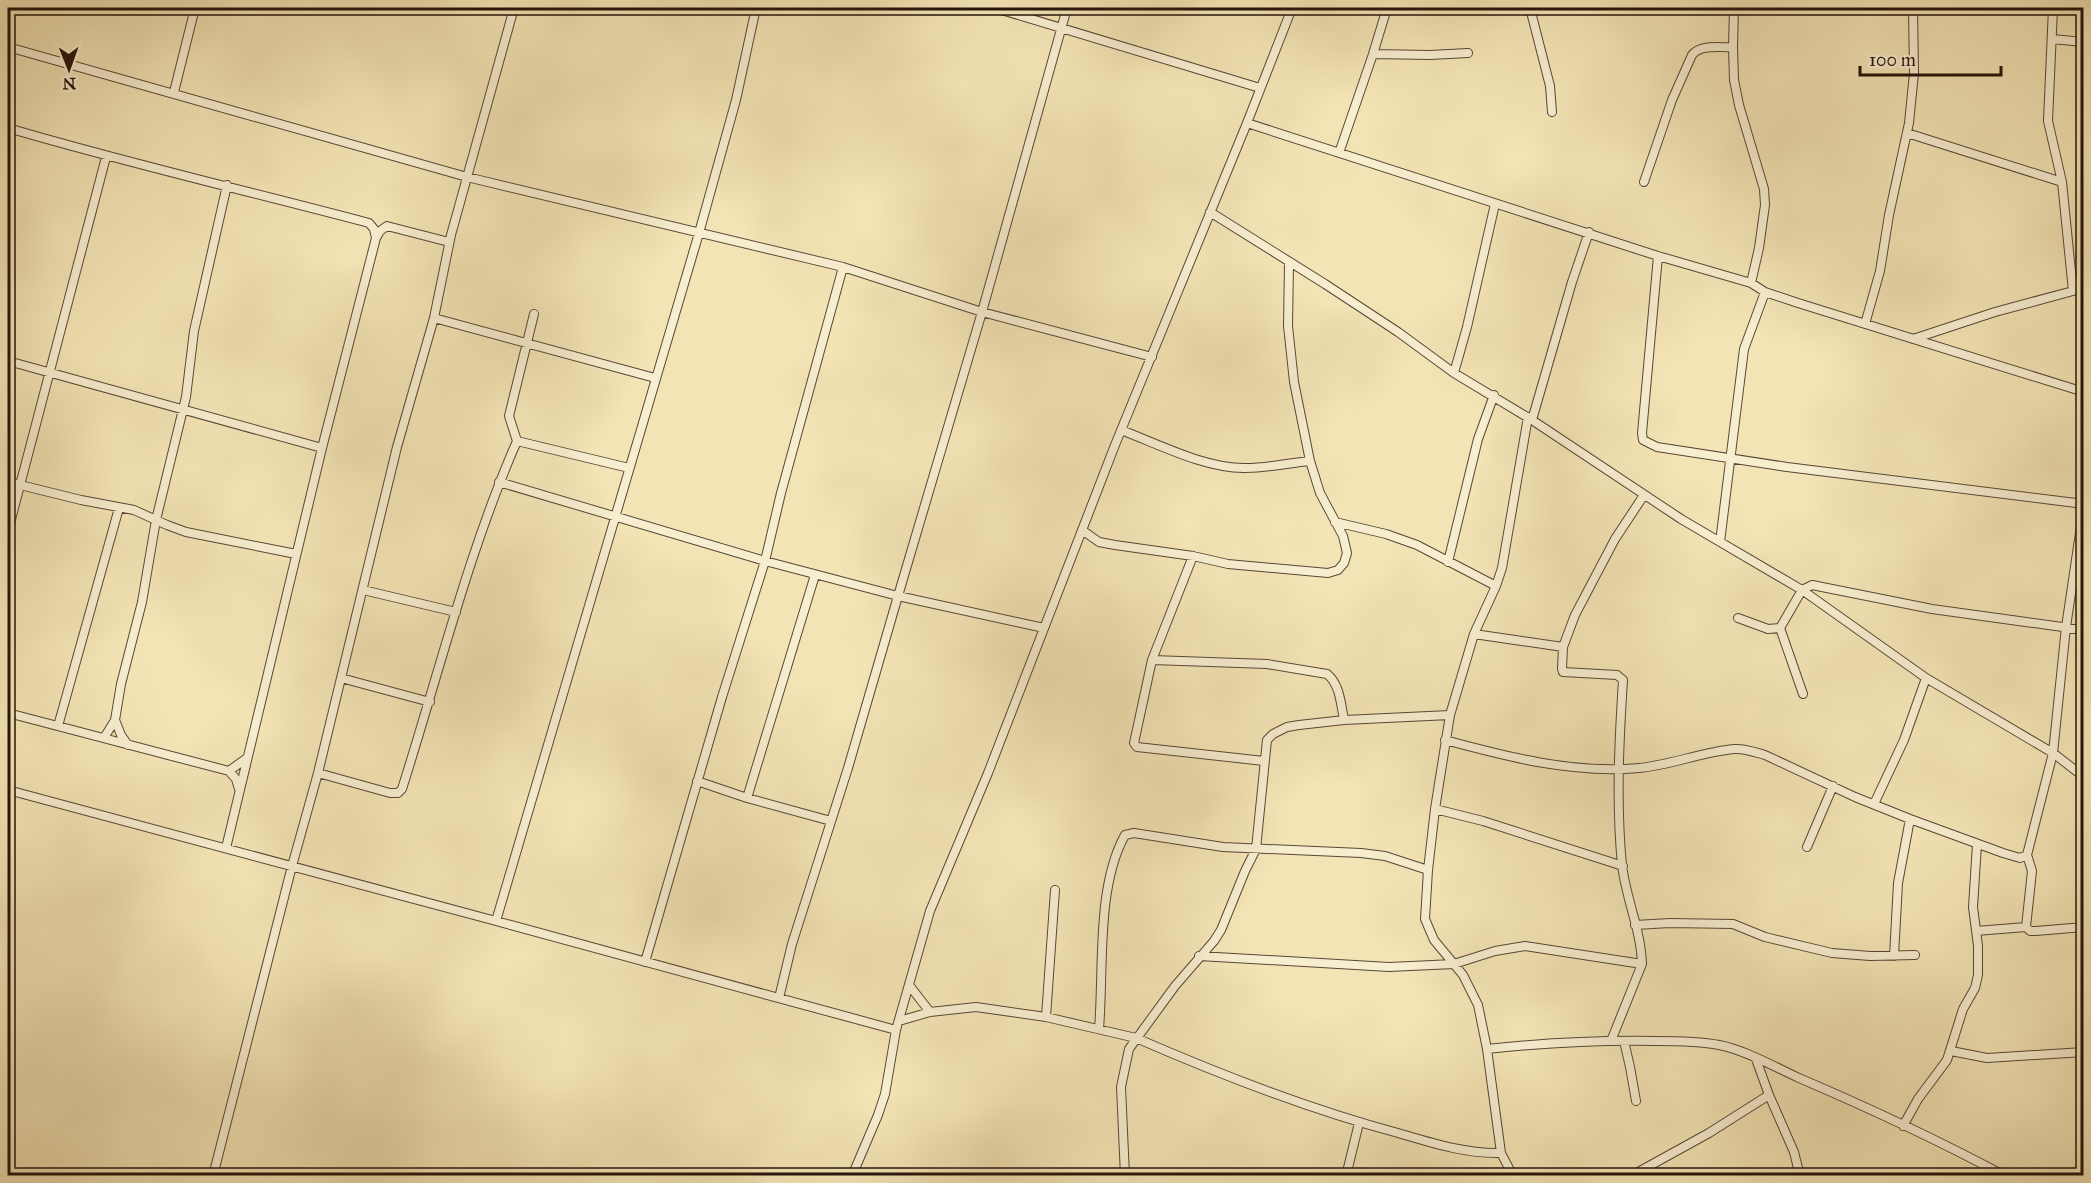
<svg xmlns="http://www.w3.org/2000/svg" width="2091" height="1183" font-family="'IM FELL Great Primer',serif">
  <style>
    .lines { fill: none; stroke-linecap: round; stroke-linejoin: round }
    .minor-casing { stroke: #584736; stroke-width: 10 }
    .minor { stroke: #f7edcf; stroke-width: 8 }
  </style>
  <rect width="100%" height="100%" fill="#f3e4b5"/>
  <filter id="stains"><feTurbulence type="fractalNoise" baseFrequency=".00333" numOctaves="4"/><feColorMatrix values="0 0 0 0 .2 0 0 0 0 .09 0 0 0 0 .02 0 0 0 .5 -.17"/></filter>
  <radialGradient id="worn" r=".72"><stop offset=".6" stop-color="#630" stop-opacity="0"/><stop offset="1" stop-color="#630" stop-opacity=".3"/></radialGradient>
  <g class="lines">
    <g class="minor-casing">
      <path id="minor" d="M995,8L1260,88
        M1530,8L1550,86L1552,112
        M1734,8L1733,47L1734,80L1739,105L1764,189L1765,205L1759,248L1751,283
        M2053,8L2048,121L2062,182L2073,291
        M2052,39L2084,42
        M8,47L467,177L843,267L982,312L1152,357
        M1373,54L1430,55L1468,53
        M174,92L195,8
        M1247,123L1658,256L1751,283L1765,292L1798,303L2084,392
        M8,128C127,163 248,191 369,223L374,229L376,238L380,231L387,226L449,242
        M1907,133L2062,182
        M1339,153L1373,54L1387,8
        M1644,182L1672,100L1692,55C1701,44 1719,48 1733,47
        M1210,212L1325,284L1398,332L1454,373L1532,420L1681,519L1802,590L1926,678L2053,753L2084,777
        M1658,256L1642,433L1643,440L1657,447L1787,467L2084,504
        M434,318L655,378
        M1865,324L1880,271L1889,215L1909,123L1914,73L1913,8
        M1913,339L1995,312L2084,288
        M8,361L322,448
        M1454,373L1467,327L1495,204
        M1532,420L1572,282L1589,232
        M1121,430C1158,444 1206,469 1246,468C1267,468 1289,463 1310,461
        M517,441L629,468
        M8,482L81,500L134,510L167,525L186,532L296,554
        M499,482L765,561L898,596L1044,628
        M1335,522L1386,534L1417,545L1496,586
        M1082,530L1099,542L1115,545L1193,556L1228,564L1328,573L1338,570L1344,563L1347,553L1343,536L1320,493L1310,461L1294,382L1288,326L1289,263
        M8,531L106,157
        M1720,542L1744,349L1765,292
        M1193,556L1152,660L1134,743L1137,747L1264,761
        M1448,562L1478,439L1494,395
        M363,590L456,612
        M1738,618L1768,629L1780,628
        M1474,634L1563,647
        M1152,660L1267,664L1327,674C1340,684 1341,705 1344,720
        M341,678L430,702
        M1803,694L1780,628L1802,590L1812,585L1932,609L2084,630
        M8,713L229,771L236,779L239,789
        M115,720L121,735L128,745
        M58,726L119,508
        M104,738L115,720L121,684L142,602L156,520L186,397L194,331L227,185
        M1445,740C1508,757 1573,774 1639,768C1671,765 1702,752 1734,749C1744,748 1755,752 1765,755L1855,797L1910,819L2003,853L2020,858L2027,855L2053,753L2066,627L2084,506
        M229,771L247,758
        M318,773L390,793H398L402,789C439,673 468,553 517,441L509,416L534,314
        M697,781L747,798L831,821
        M8,790L496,921L896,1030
        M747,798L815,575
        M1874,804L1904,740L1926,678
        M1435,809L1483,821L1623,866
        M1807,847L1833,786
        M226,848L322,448L376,238
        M496,921L699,233L736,100L756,8
        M1635,925L1670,923L1733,924L1765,937L1832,953L1870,956L1915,955
        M2026,927L2032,871L2027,855
        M1976,931L2026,927L2030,931H2036L2084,927
        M1199,956L1389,967L1454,964L1495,951L1525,946L1642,964
        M1894,956L1898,883L1910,819
        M645,962L722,697L765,561L781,493L843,267
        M909,985L930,1012
        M779,998L792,944L848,768L898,596L982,312L1067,8
        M1046,1017L1055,890
        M899,1021L930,1012L976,1007L1046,1017L1136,1038C1221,1075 1308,1109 1398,1133C1432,1143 1466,1154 1501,1153
        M1099,1029C1104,969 1096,887 1125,835L1134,833L1223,847L1361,853L1385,856L1428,870
        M1611,1041L1642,964C1641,930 1626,899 1622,865C1616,803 1619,742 1623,680L1617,675L1563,672L1562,669L1563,647L1575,615L1615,539L1644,495
        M1624,1041L1630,1067L1636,1101
        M1487,1049C1543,1043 1599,1040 1656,1041C1677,1041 1698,1041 1719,1045C1745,1050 1775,1067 1799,1078C1869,1108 1938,1140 2005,1176
        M1951,1051L1987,1058L2084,1052
        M1756,1059L1769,1095L1794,1152L1800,1176
        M1903,1126L1918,1099L1947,1060L1963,1009L1975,988L1978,975V946L1973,907L1977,844
        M213,1176L292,866L318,773L397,447L434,318L451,235L514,8
        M852,1176L878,1115L885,1094L896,1030L930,911L988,773L1115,445L1247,123L1292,8
        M1125,1176L1121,1087L1129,1049L1175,986L1214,941L1221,930L1245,871L1256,849L1267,740L1273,734L1287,727L1299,725L1344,720L1450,715
        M1346,1176L1359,1123
        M1513,1176L1501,1153L1487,1049L1478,1005L1463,975L1434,940L1425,919L1428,870L1435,809L1450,715L1474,634L1496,586L1502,568L1528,417
        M1631,1176L1709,1133L1769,1095"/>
    </g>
    <use href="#minor" class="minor"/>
  </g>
  <rect width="2091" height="1183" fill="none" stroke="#f3e4b5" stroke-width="30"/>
  <rect x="9" y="9" width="2073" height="1165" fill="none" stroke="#25130b" stroke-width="3"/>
  <rect x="15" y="15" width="2061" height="1153" fill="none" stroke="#25130b" stroke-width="1.5"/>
  <g transform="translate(69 69) rotate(179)" stroke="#f7edcf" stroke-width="4.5" paint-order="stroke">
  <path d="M0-4.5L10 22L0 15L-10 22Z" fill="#25130b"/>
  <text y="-9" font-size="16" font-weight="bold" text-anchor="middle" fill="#25130b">N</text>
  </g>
  <path d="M1860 66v9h141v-9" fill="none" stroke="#25130b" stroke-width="3"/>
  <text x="1869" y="66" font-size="18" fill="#25130b" stroke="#f7edcf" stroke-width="4.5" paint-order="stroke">100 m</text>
  <rect width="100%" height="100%" filter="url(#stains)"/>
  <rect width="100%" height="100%" fill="url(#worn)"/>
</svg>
